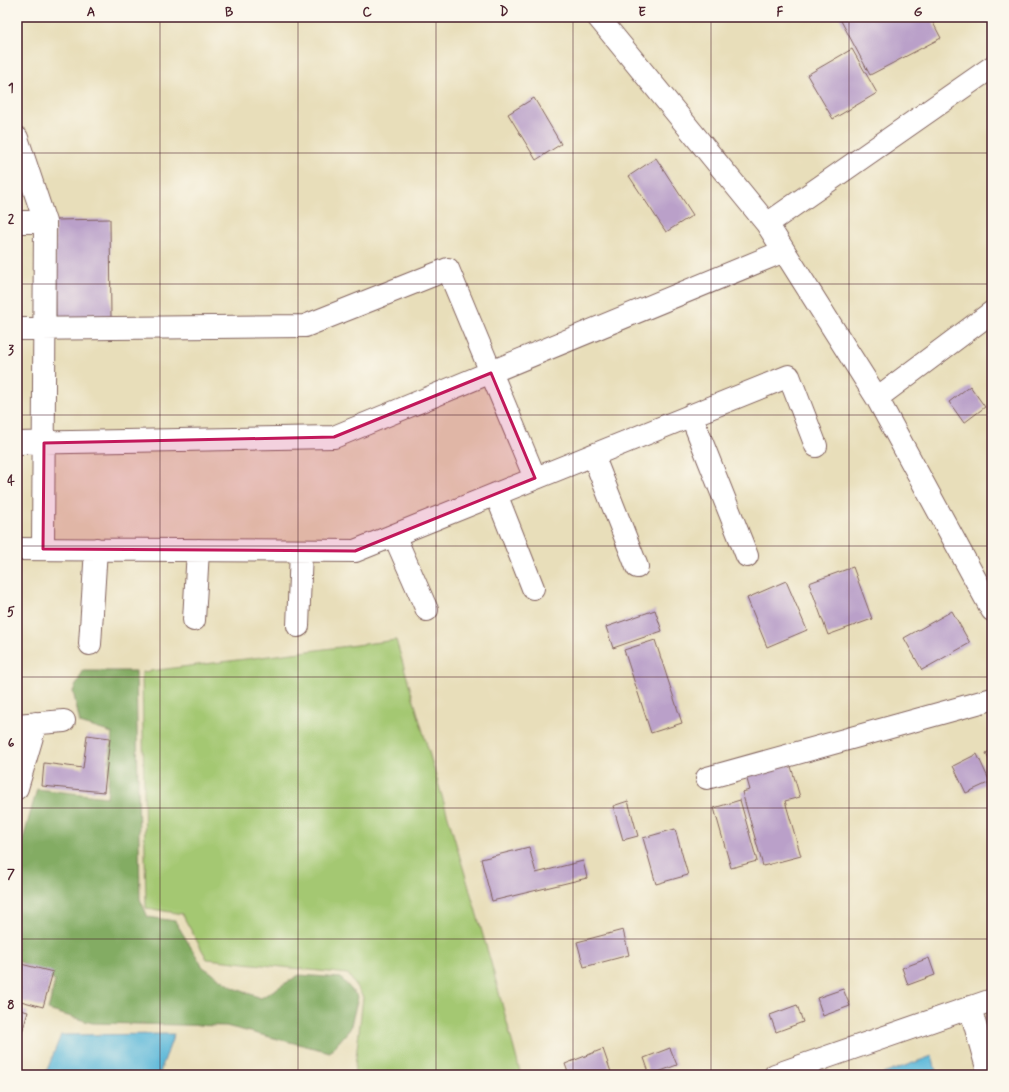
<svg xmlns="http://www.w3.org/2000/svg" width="1009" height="1092" font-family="Mynerve,sans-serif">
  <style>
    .green { fill: #a4c872; stroke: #77744e }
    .forest { fill: #83ac64; stroke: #666648 }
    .water { fill: #5bb8d9; stroke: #526c82 }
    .building { fill: #baa0c9 }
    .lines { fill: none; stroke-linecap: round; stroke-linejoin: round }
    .minor-casing { stroke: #81625d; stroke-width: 24 }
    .minor { stroke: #fff; stroke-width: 22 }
    .marked { fill: #c2185b; fill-opacity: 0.2; stroke: #c2185b; stroke-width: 3; stroke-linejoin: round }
    .grid { fill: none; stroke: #4a1f2b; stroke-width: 1; stroke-opacity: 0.55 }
    .neatline { fill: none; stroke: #4a1f2b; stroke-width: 1.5 }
    .grid-label { font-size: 13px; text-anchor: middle; font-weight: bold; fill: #4a1f2b }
  </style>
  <rect width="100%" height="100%" fill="#fbf7ec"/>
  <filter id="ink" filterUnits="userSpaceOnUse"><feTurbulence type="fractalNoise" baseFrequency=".025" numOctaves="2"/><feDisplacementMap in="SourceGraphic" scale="8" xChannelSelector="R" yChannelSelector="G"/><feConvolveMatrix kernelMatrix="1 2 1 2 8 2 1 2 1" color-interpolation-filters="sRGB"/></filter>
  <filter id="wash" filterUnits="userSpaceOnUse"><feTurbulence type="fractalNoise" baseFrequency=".012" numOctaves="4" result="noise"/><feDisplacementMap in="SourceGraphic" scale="16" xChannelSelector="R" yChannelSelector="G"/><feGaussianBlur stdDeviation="0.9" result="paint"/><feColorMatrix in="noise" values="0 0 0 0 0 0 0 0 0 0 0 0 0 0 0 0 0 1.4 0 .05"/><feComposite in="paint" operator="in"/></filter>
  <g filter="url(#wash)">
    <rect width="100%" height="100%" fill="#e8deba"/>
    <path class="green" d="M396,640L490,959L521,1075H354L363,997L348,974L207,959L182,914L146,908L142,672Z"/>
    <path class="forest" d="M83,671H136L140,899L148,917L175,921L203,967L234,988L261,998L299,975L341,978L358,997L350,1029L330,1052L226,1026L92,1023L48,1010L55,981L17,960V861L37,789L107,797L112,733L80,723L73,691Z"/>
    <path class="water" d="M174,1034L159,1075H45L61,1035Z
      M932,1056L937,1075H880Z"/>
    <g id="blocks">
      <path class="building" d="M839,17H930L941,38L870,75Z
        M852,49L877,93L833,119L807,75Z
        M534,98L561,144L536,160L508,114Z
        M656,158L693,215L666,232L629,176Z
        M110,219L111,318L56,319L55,220Z
        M970,386L985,407L964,423L949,402Z
        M853,567L872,619L828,635L809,583Z
        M786,581L807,630L767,647L747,598Z
        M655,610L662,631L613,648L606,627Z
        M952,611L970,643L922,670L904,638Z
        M655,640L682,723L651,733L624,650Z
        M87,735L110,738L104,792L42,786L44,763L83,768Z
        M992,750V766L986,753Z
        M977,754L990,782L966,793L953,766Z
        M790,763L800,797L785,801L801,856L763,866L742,792L750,790L746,776Z
        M740,800L757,861L731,868L714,808Z
        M628,801L638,836L623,840L613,806Z
        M675,829L688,875L656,884L643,838Z
        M529,847L536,873L583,861L587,878L492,901L481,859Z
        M623,930L629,955L584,967L577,942Z
        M929,958L935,975L908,985L902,968Z
        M17,963L53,972L43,1007L17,1000Z
        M843,989L850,1006L823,1016L817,998Z
        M797,1005L803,1022L776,1032L770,1015Z
        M17,1009L28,1012L18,1046L17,1045Z
        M670,1048L677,1065L650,1075L644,1058Z
        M603,1049L612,1075H569L565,1064Z"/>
    </g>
  </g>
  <g filter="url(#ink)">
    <use href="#blocks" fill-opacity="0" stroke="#81625d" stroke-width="1"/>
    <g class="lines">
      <g class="minor-casing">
        <path id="minor" d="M598,17L767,224L877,398L992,610
          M17,138L45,222L43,549
          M17,222H45
          M767,224L992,67
          M17,329L305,326L448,269L535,478
          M877,398L992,312
          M691,415L747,556
          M17,443L334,437L784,251
          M593,455L637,567
          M496,494L533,588
          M394,535L427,610
          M17,549L355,551L789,376L816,446
          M194,620L198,550
          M298,626L301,551
          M90,644L96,549
          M17,725L64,721
          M707,778L992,699
          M17,788L36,723
          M970,1007L989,1075
          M775,1075L992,1000"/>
      </g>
      <use href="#minor" class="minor"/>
    </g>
  </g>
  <path class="marked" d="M491,373L535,478L355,551L43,549L44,443L334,437Z"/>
  <path class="grid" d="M160,17V1075M298,17V1075M436,17V1075M573,17V1075M711,17V1075M849,17V1075M17,153H992M17,284H992M17,415H992M17,546H992M17,677H992M17,808H992M17,939H992"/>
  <rect width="1009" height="1092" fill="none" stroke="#fbf7ec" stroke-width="44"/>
  <rect x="22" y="22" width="965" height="1048" class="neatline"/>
  <g class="grid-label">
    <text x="91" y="16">A</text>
    <text x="229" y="16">B</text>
    <text x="367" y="16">C</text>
    <text x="504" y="16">D</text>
    <text x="642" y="16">E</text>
    <text x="780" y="16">F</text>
    <text x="918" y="16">G</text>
    <text x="11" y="92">1</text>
    <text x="11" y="223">2</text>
    <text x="11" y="354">3</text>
    <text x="11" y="485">4</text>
    <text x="11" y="616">5</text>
    <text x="11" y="747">6</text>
    <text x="11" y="878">7</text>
    <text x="11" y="1009">8</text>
  </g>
</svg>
